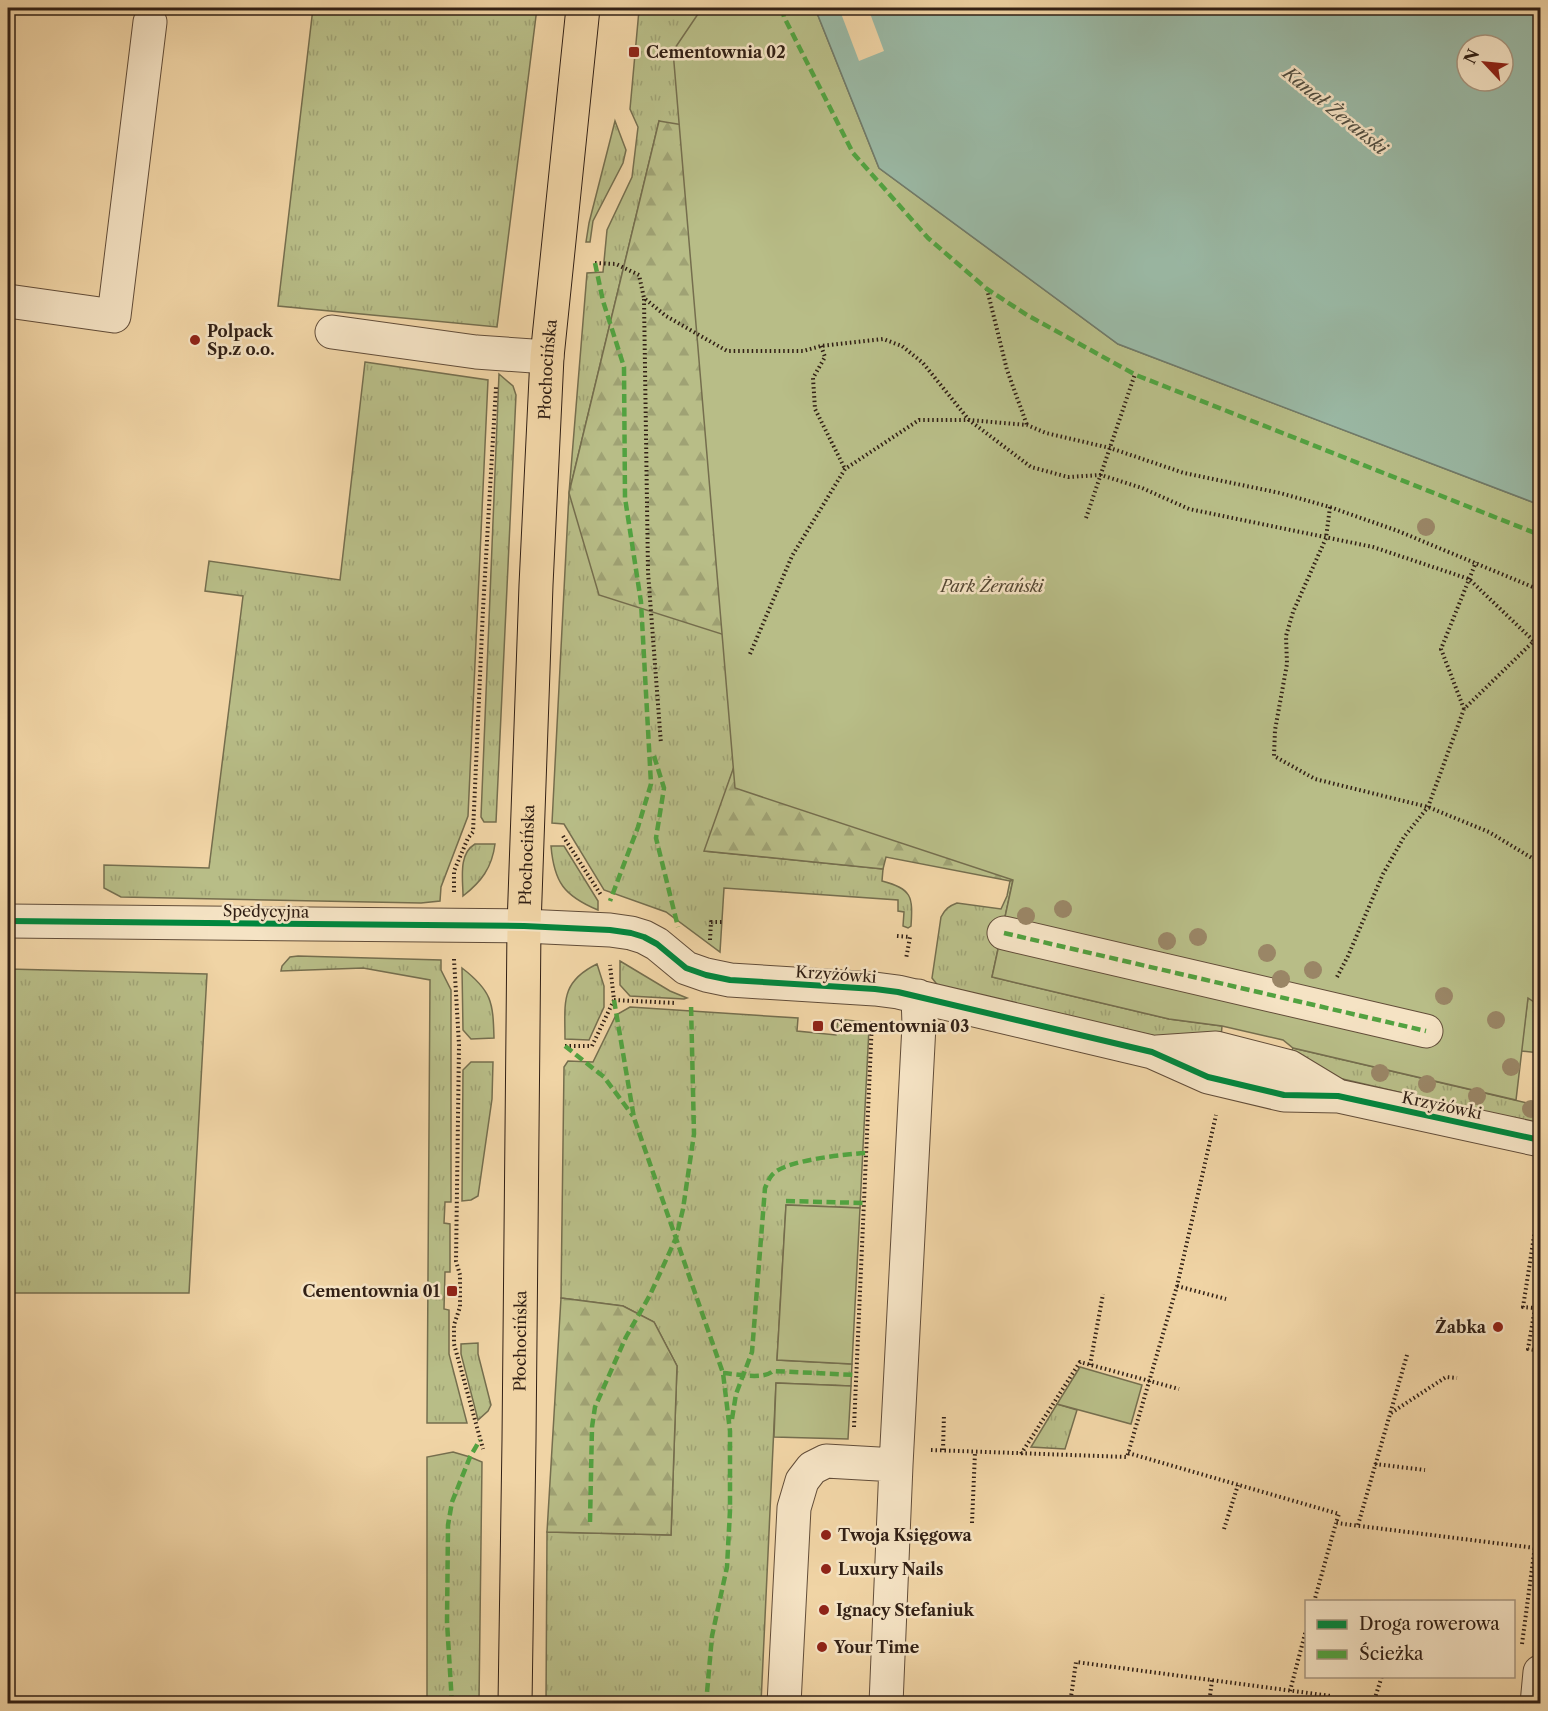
<svg xmlns="http://www.w3.org/2000/svg" width="1548" height="1711" font-family="'Libre Caslon Text',serif">
  <style>
    .grass { fill: url(#grass-tufts); stroke: #756e4e; stroke-width: 1.5 }
    .forest { fill: url(#forest-firs); stroke: #756e4e; stroke-width: 1.5 }
    .park { fill: #b8bd87; stroke: #756e4e; stroke-width: 1.5 }
    .water { fill: #9ab8a4; stroke: #707b6b; stroke-width: 1.5; fill-rule: evenodd }
    .pier { fill: #f0d4a5 }
    .lines { fill: none; stroke-linecap: round; stroke-linejoin: round }
    .minor-casing { stroke: #624d39; stroke-width: 35 }
    .major-casing { stroke: #322015; stroke-width: 35 }
    .path { stroke: #322015; stroke-width: 4; stroke-dasharray: 1.5 3; stroke-linecap: butt }
    .minor { stroke: #f5e3c4; stroke-width: 33 }
    .major { stroke: #f0d4a5; stroke-width: 33 }
    .quiet { stroke: #52a240; stroke-width: 4.5; stroke-dasharray: 9 4.5; stroke-linecap: butt }
    .cycleway-casing { stroke: #f5e3c4; stroke-width: 10 }
    .cycleway { stroke: #00873e; stroke-width: 6 }
    .tree { fill: #9a8666 }
    .poi-dot { fill: #8f2418; stroke: #f5e3c4; stroke-width: 2 }
    .labels { text-anchor: middle; dominant-baseline: central; stroke-width: 5; stroke-linejoin: round; paint-order: stroke }
    .poi-label { font-size: 16px; font-weight: bold; fill: #322015; stroke: #f5e3c4; text-anchor: start }
    .street-label { font-size: 16px; fill: #322015; stroke: #f5e3c4 }
    .park-label { font-size: 16px; font-style: italic; fill: #544732; stroke: #f5e3c4 }
    .water-label { font-size: 18px; font-style: italic; fill: #514e40; stroke: #f5e3c4 }
  </style>
  <defs>
    <pattern id="grass-tufts" width="24" height="20" patternUnits="userSpaceOnUse" patternTransform="scale(1.5)"><rect width="24" height="20" fill="#b8bd87"/><path d="M3 7l-1-3M5 7V3M7 7l1-3M15 17l-1-3M17 17v-4M19 17l1-3" fill="none" stroke="#9fa274"/></pattern>
    <pattern id="forest-firs" width="22" height="20" patternUnits="userSpaceOnUse" patternTransform="scale(1.5)"><rect width="22" height="20" fill="#b8bd87"/><path d="M5 1l3.5 6h-7zM16 11l3.5 6h-7z" fill="#9fa274"/></pattern>
  </defs>
  <rect width="100%" height="100%" fill="#f0d4a5"/>
  <filter id="stains"><feTurbulence type="fractalNoise" baseFrequency=".00333" numOctaves="4"/><feColorMatrix values="0 0 0 0 .2 0 0 0 0 .09 0 0 0 0 .02 0 0 0 .5 -.17"/></filter>
  <radialGradient id="worn" r=".72"><stop offset=".6" stop-color="#630" stop-opacity="0"/><stop offset="1" stop-color="#630" stop-opacity=".3"/></radialGradient>
  <path class="grass" d="M313,8H537L497,327L278,306Z
    M625,8H815L879,168L1118,344L1540,505V620L659,121L569,493L775,650L705,851L883,869L882,881C912,889 913,896 911,926L908,928L903,926L904,912L898,911V900L724,888L720,952L666,912L604,890L564,824L552,823L569,493L587,273L603,272L607,230L632,177L638,127L630,109L639,10L625,9Z
    M615,121L626,150L623,163L593,221L590,242H586L589,223Z
    M365,362L488,380L468,816L441,887L440,901L421,903L121,897L104,888V865L209,868L243,596L205,591L209,561L340,580Z
    M499,374L513,386L516,395L496,822H484L481,817Z
    M475,844H495C492,868 481,882 463,896C463,879 458,854 475,844Z
    M551,846H564L598,901V910C564,896 554,882 551,846Z
    M1013,880L992,977L1169,1019L1222,1026L1221,1038H1164L939,987L932,978L941,917C945,909 949,906 957,903L1001,909L1007,896L1010,881Z
    M298,956L441,960V970L451,990V1202H445L444,1223L450,1224V1272H445L444,1309L449,1310V1354L467,1423H427L430,980L363,968L281,971L282,966L290,957Z
    M620,961L670,991L687,998L684,999L630,996L620,985Z
    M597,964L604,986V1007L589,1040L565,1039C565,1003 560,982 597,964Z
    M462,968C492,991 493,1002 494,1038L471,1039L463,1030Z
    M8,969L207,974L189,1293H8Z
    M1528,997L1540,1006V1053L1521,1051Z
    M630,1007L798,1018L797,1031L836,1035L838,1019L864,1022L869,1028L860,1208L786,1205L777,1360L852,1364L851,1386L776,1383L761,1703L546,1704L547,1532L671,1535L677,1366L654,1322L623,1306L561,1298L564,1067L568,1061L593,1062L616,1015Z
    M1293,1048L1540,1106V1121L1535,1124L1317,1073L1289,1056Z
    M471,1062H493L492,1099L478,1196L471,1200L462,1201L463,1070Z
    M478,1343V1354L491,1405L488,1411L478,1420L461,1354V1344Z
    M1057,1404L1077,1410L1065,1449L1031,1447Z
    M453,1452L470,1457L482,1462L479,1703H427V1457Z"/>
  <path class="forest" d="M659,121L775,140L1141,683L1540,1006L1528,997L1013,880L1010,881L886,857L883,869L704,851L775,651L599,595L569,493Z
    M561,1298L623,1306L654,1322L677,1366L671,1535L547,1532Z"/>
  <path class="park" d="M702,8H815L879,168L1118,344L1540,505V1006L1528,998L1516,1100L1293,1048L1283,1040L1222,1026L1169,1019L992,977L1013,880L735,788L673,51Z
    M786,1205L860,1208L852,1364L777,1360Z
    M1080,1367L1142,1385L1131,1424L1057,1404Z
    M776,1383L851,1386L848,1439L774,1437Z"/>
  <path class="water" d="M815,8H1540V505L1118,344L879,168ZM1467,45H1503V81H1467Z"/>
  <path class="pier" d="M839,8H868L884,51L859,61Z"/>
  <g class="lines">
    <g class="minor-casing">
      <path id="minor" d="M8,301L114,316L150,22
        M332,332L476,352L547,357
        M8,921L524,926L610,930L631,933L644,937L657,944L686,968L706,975L730,980L875,989L898,992L1152,1052L1208,1077L1284,1095L1338,1096L1540,1140
        M1004,933L1426,1031
        M1157,1052L1216,1048L1290,1067L1338,1096
        M784,1704L794,1508L802,1481L812,1468L826,1461L896,1465
        M886,1704L896,1465L919,1025L918,996
        M1537,1704L1540,1672"/>
    </g>
    <g class="major-casing">
      <g id="major">
        <path id="s1" d="M515,1704L519,1440L524,926L536,585L547,357L583,8"/>
      </g>
    </g>
    <path class="path" d="M595,263L616,264L639,275L644,298L666,316L727,351H803L821,346L883,339L902,346L923,363L969,420L1031,467L1068,477L1101,475L1142,488L1189,509L1373,547L1469,579L1540,647
      M987,289L1007,370L1027,425
      M644,299L648,572L661,744
      M821,346L825,357L813,378L815,409L845,469
      M1330,507L1326,538L1293,612L1286,636L1287,664L1275,730L1274,756L1315,779L1428,807L1489,832L1540,863
      M1086,518L1135,374
      M750,654L792,556L845,469L919,420H969L1027,425L1046,433L1110,448L1184,473L1280,493L1330,507L1398,531L1540,590
      M1464,709L1441,649L1476,562
      M563,836L601,895
      M454,892V871L468,838L473,832L483,609L496,387
      M897,936L910,937L906,959
      M710,940L711,922H722
      M454,959L459,1045L456,1261L460,1275V1307L454,1325V1344L483,1449
      M1337,977L1348,956L1383,874L1404,837L1428,807L1464,709L1540,635
      M614,1000L676,1003
      M565,1046H592L614,1000L610,965
      M1537,1217L1523,1307L1535,1308L1528,1349L1540,1351
      M1177,1286L1226,1299
      M1090,1365L1103,1294
      M1391,1413L1446,1377L1457,1378
      M854,1427L872,1021
      M931,1450L1127,1457L1177,1286L1216,1115
      M943,1450L944,1414
      M1128,1453L1339,1514L1336,1523L1535,1548
      M1021,1454L1080,1362L1179,1389
      M1375,1464L1425,1470
      M972,1523L975,1452
      M1358,1525L1407,1355
      M1224,1529L1238,1485
      M1314,1602L1336,1523
      M1522,1644L1540,1508
      M1290,1691L1306,1630
      M1070,1704L1076,1662L1331,1696L1330,1704
      M1209,1704L1212,1680
      M1373,1704L1382,1676"/>
    <use href="#minor" class="minor"/>
    <use href="#major" class="major"/>
    <path class="quiet" d="M782,8L784,17L853,153L928,238L987,289L1027,315L1136,375L1540,535
      M632,10L633,8
      M595,263L603,301L624,367L625,498L641,602L651,784L638,827L610,901
      M654,756L664,788L656,838L678,927
      M1004,933L1426,1031
      M614,1000L634,1118L723,1373L730,1431V1510L727,1567L712,1636L706,1704
      M565,1046L604,1077L633,1116
      M786,1201L864,1203
      M723,1373C737,1374 763,1380 773,1371L856,1375
      M732,1419L736,1394L752,1352L765,1188C767,1184 769,1178 772,1175C784,1160 847,1154 867,1153
      M590,1522L592,1427L595,1407L626,1337L650,1295L676,1238L683,1209L694,1134L691,1004
      M452,1704L447,1622L448,1525L452,1502L470,1457L480,1440"/>
    <g class="cycleway-casing">
      <path id="cycleway" d="M8,921L524,926L610,930L631,933L644,937L657,944L686,968L706,975L730,980L875,989L898,992L1152,1052L1208,1077L1284,1095L1338,1096L1540,1140"/>
    </g>
    <use href="#cycleway" class="cycleway"/>
  </g>
  <g class="tree">
    <circle cx="1426" cy="527" r="9"/>
    <circle cx="1063" cy="909" r="9"/>
    <circle cx="1026" cy="916" r="9"/>
    <circle cx="1198" cy="937" r="9"/>
    <circle cx="1167" cy="941" r="9"/>
    <circle cx="1267" cy="953" r="9"/>
    <circle cx="1313" cy="970" r="9"/>
    <circle cx="1281" cy="979" r="9"/>
    <circle cx="1444" cy="996" r="9"/>
    <circle cx="1496" cy="1020" r="9"/>
    <circle cx="1511" cy="1067" r="9"/>
    <circle cx="1380" cy="1073" r="9"/>
    <circle cx="1427" cy="1084" r="9"/>
    <circle cx="1477" cy="1096" r="9"/>
    <circle cx="1531" cy="1109" r="9"/>
  </g>
  <g class="poi-dot">
    <rect x="628" y="46" width="12" height="12" rx="3"/>
    <circle cx="195" cy="340" r="6"/>
    <rect x="812" y="1020" width="12" height="12" rx="3"/>
    <rect x="446" y="1285" width="12" height="12" rx="3"/>
    <circle cx="1498" cy="1327" r="6"/>
    <circle cx="826" cy="1535" r="6"/>
    <circle cx="826" cy="1569" r="6"/>
    <circle cx="824" cy="1610" r="6"/>
    <circle cx="822" cy="1647" r="6"/>
  </g>
  <g class="labels">
    <g class="poi-label">
      <text x="646" y="52">Cementownia 02</text>
      <text x="207" y="331">Polpack<tspan x="207" dy="18">Sp.z o.o.</tspan></text>
      <text x="830" y="1026">Cementownia 03</text>
      <text x="440" y="1291" text-anchor="end">Cementownia 01</text>
      <text x="1486" y="1327" text-anchor="end">Żabka</text>
      <text x="838" y="1535">Twoja Księgowa</text>
      <text x="838" y="1569">Luxury Nails</text>
      <text x="836" y="1610">Ignacy Stefaniuk</text>
      <text x="834" y="1647">Your Time</text>
    </g>
    <g class="street-label">
      <text stroke="none"><textPath href="#s1" startOffset="1335">Płochocińska</textPath></text>
      <text stroke="none"><textPath href="#s1" startOffset="849">Płochocińska</textPath></text>
      <text transform="translate(266 911) rotate(1)">Spedycyjna</text>
      <text transform="translate(836 974) rotate(4)">Krzyżówki</text>
      <text transform="translate(1442 1105) rotate(12)">Krzyżówki</text>
      <text stroke="none"><textPath href="#s1" startOffset="363">Płochocińska</textPath></text>
    </g>
    <g class="park-label">
      <text x="992" y="586">Park Żerański</text>
    </g>
    <g class="water-label">
      <text transform="translate(1335 111) rotate(39)">Kanał Żerański</text>
    </g>
  </g>
  <rect width="1548" height="1711" fill="none" stroke="#f0d4a5" stroke-width="30"/>
  <rect x="9" y="9" width="1530" height="1693" fill="none" stroke="#322015" stroke-width="3"/>
  <rect x="15" y="15" width="1518" height="1681" fill="none" stroke="#322015" stroke-width="1.5"/>
  <rect x="1305" y="1600" width="210" height="78" fill="#f5e3c4" stroke="#a7957e" stroke-width="1.5"/>
  <rect x="1317" y="1620" width="30" height="9" fill="#00873e" stroke="#a7957e" stroke-width="1.5"/>
  <text x="1359" y="1630" font-size="18" fill="#322015">Droga rowerowa</text>
  <rect x="1317" y="1650" width="30" height="9" fill="#52a240" stroke="#a7957e" stroke-width="1.5"/>
  <text x="1359" y="1660" font-size="18" fill="#322015">Ścieżka</text>
  <g transform="translate(1485 63) rotate(296)"><circle r="28" fill="#f5e3c4" stroke="#a7957e" stroke-width="1.5"/>
  <path d="M0-4.5L10 22L0 15L-10 22Z" fill="#8f2418"/>
  <text y="-9" font-size="16" font-weight="bold" text-anchor="middle" fill="#322015">N</text>
  </g>
  <rect width="100%" height="100%" filter="url(#stains)"/>
  <rect width="100%" height="100%" fill="url(#worn)"/>
</svg>
